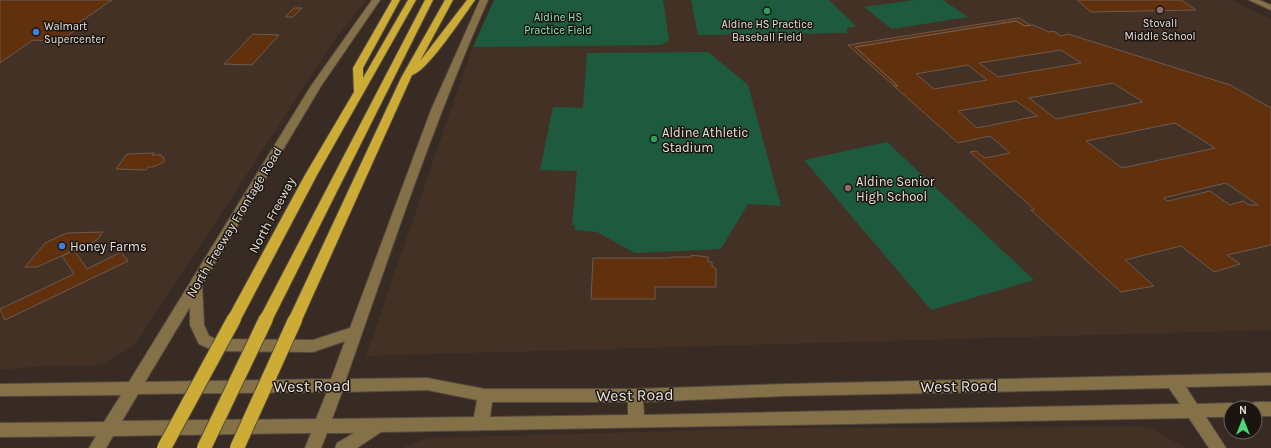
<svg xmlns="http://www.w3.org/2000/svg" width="1271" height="448" font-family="Karla,sans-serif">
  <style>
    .built { fill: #443126 }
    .green { fill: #1e5b3e }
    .building { fill: #61310d; stroke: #6a5b52; fill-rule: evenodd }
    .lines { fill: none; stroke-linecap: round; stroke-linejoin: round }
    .secondary-casing { stroke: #544942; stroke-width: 2 }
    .highway-casing { stroke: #544942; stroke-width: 2 }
    .secondary { fill: #857147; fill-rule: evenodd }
    .highway { fill: #ccac35; fill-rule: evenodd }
    .highway-bridge-casing { stroke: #544942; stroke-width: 16; stroke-linecap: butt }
    .highway-bridge { stroke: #ccac35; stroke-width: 14 }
    .education-dot { fill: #8d6e63; stroke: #1b1511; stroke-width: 1.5 }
    .leisure-dot { fill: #2e9e5b; stroke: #1b1511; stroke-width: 1.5 }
    .shop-dot { fill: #3f7fe0; stroke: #1b1511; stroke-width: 1.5 }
    .labels { text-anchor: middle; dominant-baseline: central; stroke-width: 3; stroke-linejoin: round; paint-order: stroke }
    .far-park-label { font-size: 11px; fill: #8ceab8; stroke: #1b1511 }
    .far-poi-label { font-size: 11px; fill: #eae1dc; stroke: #1b1511 }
    .poi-label { font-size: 13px; fill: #eae1dc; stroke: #1b1511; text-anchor: start }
    .street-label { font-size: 13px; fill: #eae1dc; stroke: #1b1511 }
    .near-street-label { font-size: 16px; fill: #eae1dc; stroke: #1b1511 }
  </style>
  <rect width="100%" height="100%" fill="#382b23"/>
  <path class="built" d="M0,0H366L336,38L135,345L101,365L42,366L0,370Z
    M494,0H1231L1271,19V330L366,356L474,43Z
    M1149,427L1186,448H402L427,438L780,428Z"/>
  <path class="green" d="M494,0H663L669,41L660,45L473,47Z
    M691,0H829L856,26L847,28V33L698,35Z
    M914,0H943L968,17L892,29L864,7Z
    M708,52L748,85L781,206L748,204L721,249L635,253L597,232L575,230V225H572L577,171L540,170L553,107L583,108L587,53Z
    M887,142L1034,280L931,310L804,160Z"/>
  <path class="building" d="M0,0H112L71,28H78L67,36H60L53,41L33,40L0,63Z
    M1077,0H1181L1196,10L1091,12Z
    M294,8H302L293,17H285Z
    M1019,18L1030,25L1025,26L1016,21L855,47L898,86H894L848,45Z
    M1016,21L1025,26L1033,25L1049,32L1054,31L1061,36L1068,34L1230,85L1271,108V245L1227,255L1240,264L1214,272L1181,246L1125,260L1154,286L1121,292L1031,210H1035L970,152L976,151L985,158L1010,153L990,136L958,143L894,86H898L855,47ZM1061,50L1081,63L998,77L979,63ZM968,65L987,80L934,89L916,74ZM1113,83L1143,102L1056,119L1029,98ZM1016,101L1037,116L977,128L958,111ZM1175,123L1215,148L1122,168L1086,141ZM1226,183L1258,205H1249L1243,201L1230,205L1210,191L1168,201L1163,198Z
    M253,34L279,35L252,65L224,64Z
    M154,153L152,155H161L164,158V162L153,167H148L146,170L116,169L127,154Z
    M103,232L97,240L37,267H25L45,243L67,233Z
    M74,250L87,269L121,252L128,261L5,320L0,309L74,274L62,256Z
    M691,255L708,257V262H712V266L716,269V287H655V299H591L593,258H671V257H691Z"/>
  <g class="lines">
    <g class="secondary-casing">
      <path id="secondary" d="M372,0H380L321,86L202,285L204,325L209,336L216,339L313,340L350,328L431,110L480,0H488C433,124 391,251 346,379L427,378L485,389H635L784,384L1271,373V385L1186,387L1197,404L1231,403L1236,405L1238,408H1231V417H1206L1226,448H1209L1189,418L381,432L357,448H335L337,443L354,433H327L321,448H305L311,433L113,436L106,448H89L96,436L0,437V423L104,422L121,395L0,396V384L129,382L311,86ZM190,307V325L199,344L215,351L313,352L345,341L331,379L145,382ZM1169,388L1180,404L644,415L643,402L784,396ZM427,390L477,400L474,417L332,419L342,392ZM327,392L316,419L122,421L138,394ZM492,402H628V415L490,417Z
        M1249,0H1259L1271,5V10Z
        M1255,402H1271V416H1255V408H1248L1250,404Z"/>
    </g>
    <g class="highway-casing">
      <path id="highway" d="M392,0H400L363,68V78L408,0H416L317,175L239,323L234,324L229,323L227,319L229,315L305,175L354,92L353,68Z
        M425,0H433L273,319L271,323L266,324L261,323L259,319Z
        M445,0H453L420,61L467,0H475C465,14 427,72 412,75L302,320L300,324L295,325L290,324L288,320L401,78Z"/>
    </g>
    <use href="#secondary" class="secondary"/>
    <use href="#highway" class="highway"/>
    <g class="highway-bridge-casing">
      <path id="highway-bridge" d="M164,448L234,319
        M204,448L266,319
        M237,448L295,320"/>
    </g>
    <use href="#highway-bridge" class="highway-bridge"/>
  </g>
  <g class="education-dot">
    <circle cx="1160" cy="10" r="4"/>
    <circle cx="848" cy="188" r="4"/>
  </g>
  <g class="leisure-dot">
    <circle cx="767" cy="11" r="4"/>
    <circle cx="654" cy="139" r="4"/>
  </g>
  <g class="shop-dot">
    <circle cx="36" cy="32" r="4"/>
    <circle cx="62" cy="246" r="4"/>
  </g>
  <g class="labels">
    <g class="far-park-label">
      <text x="558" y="17">Aldine HS<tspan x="558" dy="13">Practice Field</tspan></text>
    </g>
    <g class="far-poi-label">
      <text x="1160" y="23">Stovall<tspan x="1160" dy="13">Middle School</tspan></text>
      <text x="767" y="24">Aldine HS Practice<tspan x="767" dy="13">Baseball Field</tspan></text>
      <text x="44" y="26" text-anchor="start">Walmart<tspan x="44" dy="13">Supercenter</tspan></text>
    </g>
    <g class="poi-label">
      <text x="662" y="132">Aldine Athletic<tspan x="662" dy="15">Stadium</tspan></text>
      <text x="856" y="181">Aldine Senior<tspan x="856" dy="15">High School</tspan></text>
      <text x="70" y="246">Honey Farms</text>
    </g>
    <g class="street-label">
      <text transform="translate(272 215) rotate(-62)">North Freeway</text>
      <text transform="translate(234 222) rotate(-59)">North Freeway Frontage Road</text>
    </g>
    <g class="near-street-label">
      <text transform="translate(312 386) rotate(-1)">West Road</text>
      <text transform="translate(959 386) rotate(-1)">West Road</text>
      <text transform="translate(635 395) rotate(-1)">West Road</text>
    </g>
  </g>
  <g transform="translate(1243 420)"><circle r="19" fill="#1b1511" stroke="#6e6762"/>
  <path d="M0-3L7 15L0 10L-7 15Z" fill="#4fd675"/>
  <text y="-6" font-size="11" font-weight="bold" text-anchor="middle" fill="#eae1dc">N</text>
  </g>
</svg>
